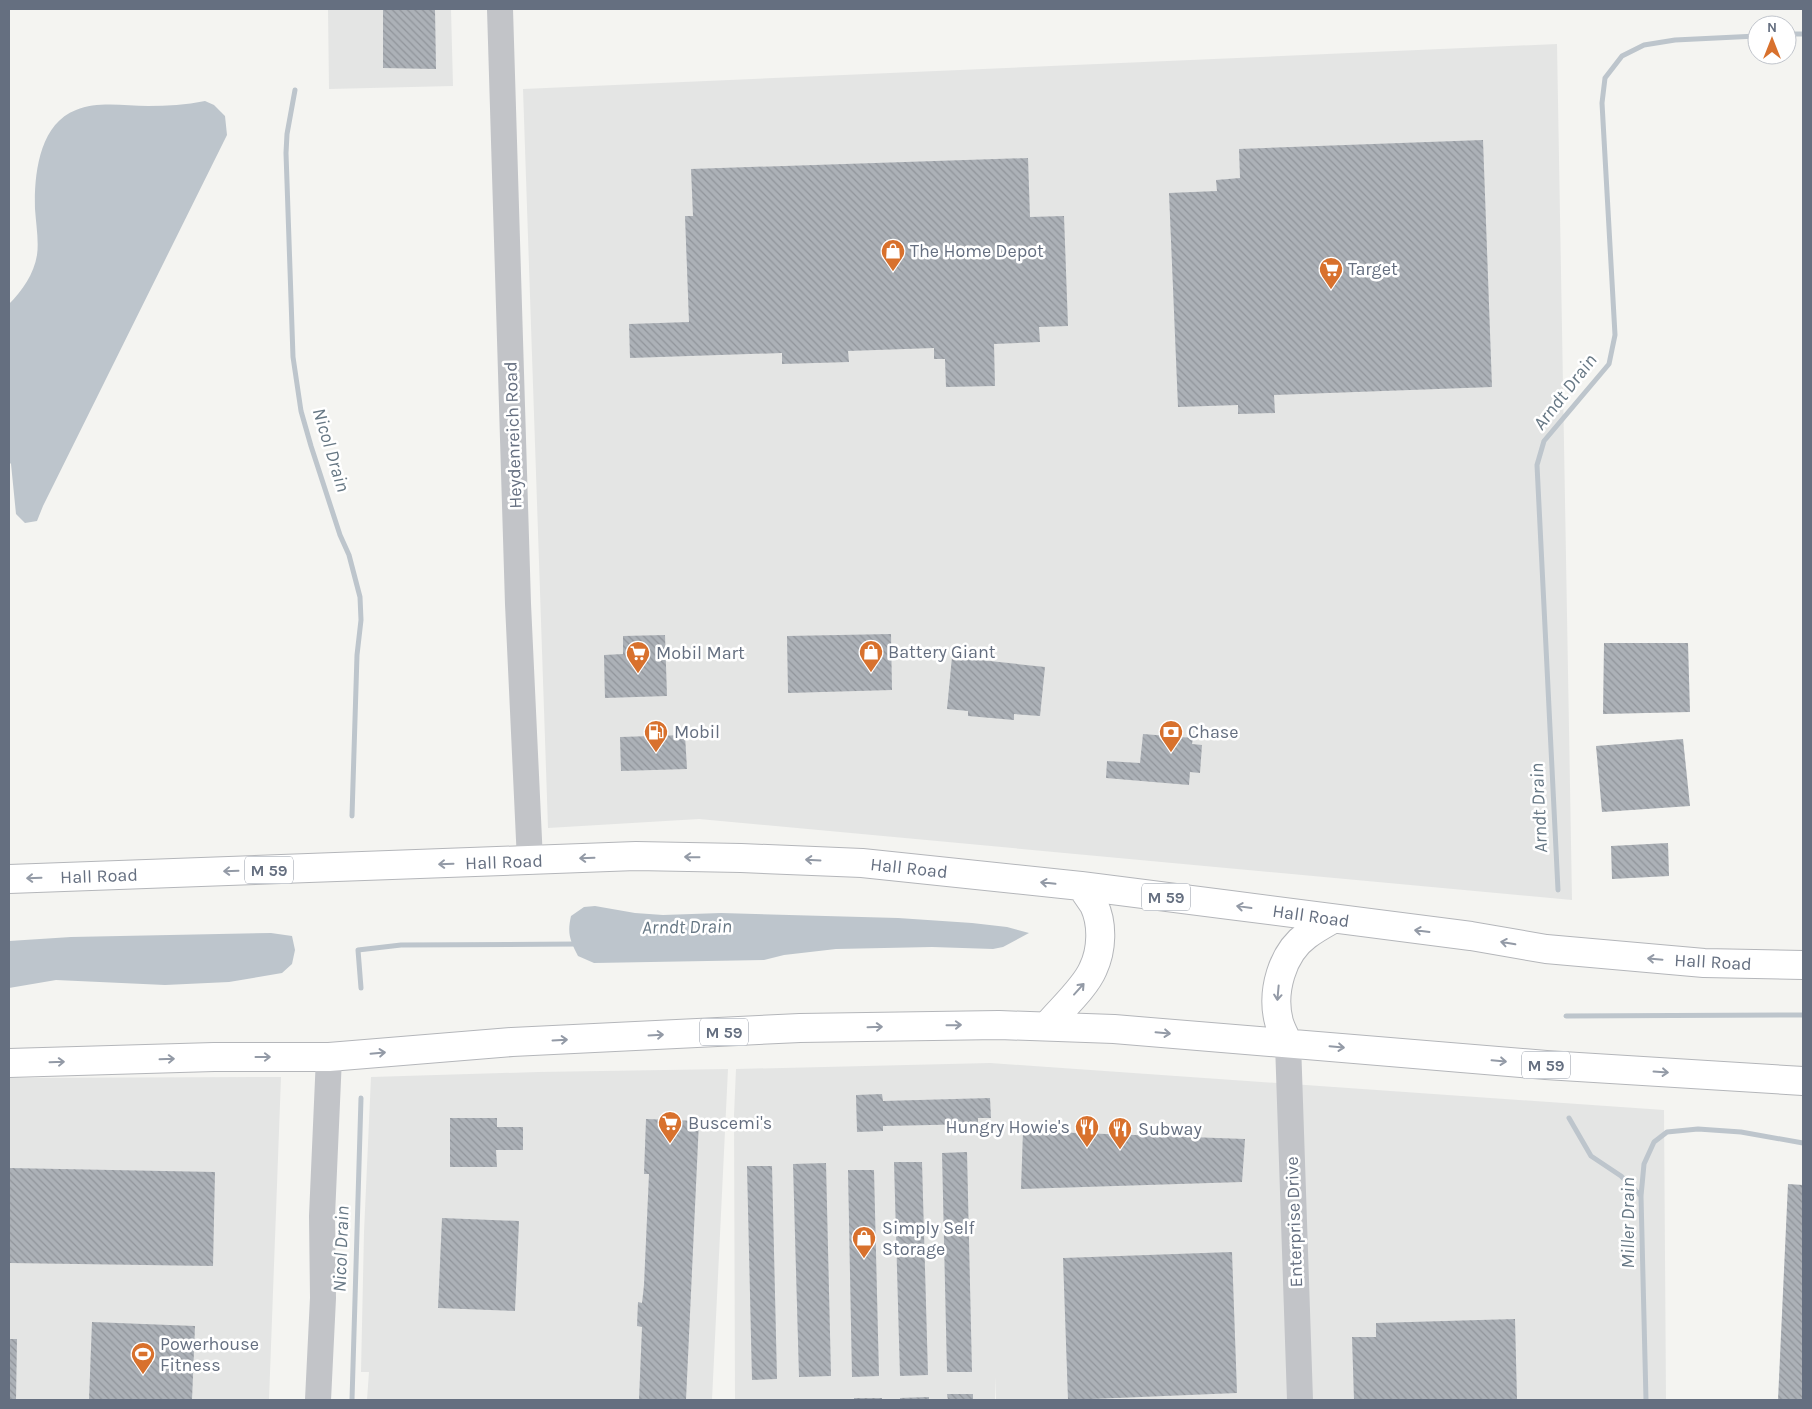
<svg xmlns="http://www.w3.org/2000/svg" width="1812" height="1409" font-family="Karla,sans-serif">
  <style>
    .built { fill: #e4e5e4 }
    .water { fill: #bdc5cc }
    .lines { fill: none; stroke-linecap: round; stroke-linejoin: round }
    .stream { stroke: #bdc5cc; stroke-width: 5 }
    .building { fill: url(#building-back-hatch) }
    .highway-casing { stroke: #b4b6ba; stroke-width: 30 }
    .minor { stroke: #c2c4c8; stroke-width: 26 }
    .highway { stroke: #fff; stroke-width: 28 }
    .oneway { stroke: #939aa6 }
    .labels { text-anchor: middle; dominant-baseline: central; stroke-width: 5; stroke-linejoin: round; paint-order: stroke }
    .shield { fill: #fff; stroke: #939aa6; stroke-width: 1 }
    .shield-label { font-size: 16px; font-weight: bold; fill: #656f80 }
    .poi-label { font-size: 18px; fill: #656f80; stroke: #fff; text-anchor: start }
    .street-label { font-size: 18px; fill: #656f80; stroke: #fff }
    .water-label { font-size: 19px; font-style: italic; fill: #667784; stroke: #fff }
  </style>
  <defs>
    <pattern id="building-back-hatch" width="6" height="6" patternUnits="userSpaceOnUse" patternTransform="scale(1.25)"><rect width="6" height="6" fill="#acb1b7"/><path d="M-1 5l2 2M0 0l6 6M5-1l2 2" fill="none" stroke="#90949a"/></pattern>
  </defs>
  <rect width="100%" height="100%" fill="#f4f4f1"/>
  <path class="built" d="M328,9H451L453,86L329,89Z
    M1557,44L1572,900L699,819L548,828L523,89Z
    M990,1063L1664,1110L1666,1400H996L995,1377V1400H735L734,1115L736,1069Z
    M728,1069L712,1400H367L369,1372H361L364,1232L371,1077L538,1072Z
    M281,1077L269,1400H9V1078Z"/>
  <path class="water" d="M205,101L214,105L225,116L227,135L43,506L37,521L25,523L16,514L11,464L9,462V304C22,291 34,274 37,255C39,241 36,224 35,209C34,175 39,124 76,110C98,101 125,106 148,106C167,106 186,105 205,101Z
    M595,906L635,913L663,915L721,913L898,918L972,923L1007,927L1029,933L1003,947L993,949L932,947L836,949L784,955L764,960L594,963L578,956C570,940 567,934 571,916L584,907Z
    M271,933L292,936L295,950L292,964L282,973L229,982L165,985L56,980L9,988V941L71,937Z"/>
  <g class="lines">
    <path class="stream" d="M1787,34H1803
      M295,90L287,134L286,153L293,357L301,411L311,446L340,535L349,555L360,597L361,620L357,655L352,816
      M1558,890L1537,465L1544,441L1609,364L1615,335L1602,103L1605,78L1622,56L1644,45L1675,40L1757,36
      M361,988L358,950L401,945L577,944
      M1566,1016L1803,1015
      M1569,1118L1591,1156L1621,1176L1641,1196
      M352,1400L361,1098
      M1646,1400L1641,1196L1644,1164L1654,1142L1667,1132L1698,1129L1741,1132L1803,1143"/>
  </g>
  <path class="building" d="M383,9H435L436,69L383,68Z
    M1483,140L1492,387L1274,395L1275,413L1238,414V405L1178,407L1169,193L1217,191L1216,180L1240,178L1239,149Z
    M1028,158L1030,217L1064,216L1068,326L1039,327L1040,342L994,344L995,386L946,387L945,359H934V348L848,351L849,362L782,364V353L630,358L629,324L689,322L685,216H693L691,169Z
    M891,634L892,690L788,693L787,636Z
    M665,635L667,696L605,698L604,655L623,654V636Z
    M1604,643H1688L1690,712L1603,714Z
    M952,657L1045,667L1040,716L1014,714V720L968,716V711L947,709Z
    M1143,734L1193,738L1192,744L1202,745L1200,773L1190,772L1189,785L1106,778L1107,761L1140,763Z
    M685,735L687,769L621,771L620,737Z
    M1683,739L1690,806L1602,812L1596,746Z
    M1668,843L1669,876L1612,879L1611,846Z
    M882,1094L883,1101L990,1098L991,1118H978V1124L883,1126V1131L857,1132L856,1095Z
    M450,1118H497V1127H523V1150H496L497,1167H450Z
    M646,1119L699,1121L686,1400H639L642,1327L637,1326L638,1302L642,1303L644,1285L649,1174H644Z
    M1023,1131L1245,1139L1242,1182L1021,1189Z
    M967,1152L972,1372H947L942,1153Z
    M894,1162H922L928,1375L900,1376Z
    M826,1163L831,1376L799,1377L793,1164Z
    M747,1166H772L777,1379L752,1380Z
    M9,1168L215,1172L213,1266L9,1263Z
    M848,1170H874L879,1376L852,1377Z
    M1788,1184L1803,1185V1400H1778Z
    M442,1218L519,1221L515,1311L438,1308Z
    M1232,1252L1237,1393L1068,1400L1063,1258Z
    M1515,1319L1517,1400H1354L1352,1337H1376V1323Z
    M92,1322L195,1326L192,1400H89Z
    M9,1339H17L16,1400H9Z
    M947,1394H973V1400H948Z
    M929,1397V1400H900V1398Z
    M854,1398H882V1400H854Z"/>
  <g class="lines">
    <g class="highway-casing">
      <path id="highway" d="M9,879L636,856L741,858L862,863L1081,886L1230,905L1471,936L1546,949L1704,963L1803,965
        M1047,1026C1060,1010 1085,988 1093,969C1102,950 1103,924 1094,905C1090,899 1085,892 1081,886
        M1288,1043C1285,1036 1281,1029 1279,1022C1271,992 1282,953 1307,935C1315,929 1324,924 1333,919
        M9,1063L214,1057H329L512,1042L800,1028L999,1025L1114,1029L1546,1065L1803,1081"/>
    </g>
    <path class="minor" d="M500,9L518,604L530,861
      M1288,1043L1300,1400
      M318,1400L323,1298L322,1216L329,1057"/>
    <use href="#highway" class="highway"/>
  </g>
  <defs><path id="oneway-shaft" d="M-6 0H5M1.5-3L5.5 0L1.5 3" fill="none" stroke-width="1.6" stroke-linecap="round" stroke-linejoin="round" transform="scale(1.25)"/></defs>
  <g class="oneway">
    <use href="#oneway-shaft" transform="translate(692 857) rotate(-179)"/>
    <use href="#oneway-shaft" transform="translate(587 858) rotate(178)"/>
    <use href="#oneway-shaft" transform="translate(813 860) rotate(-177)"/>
    <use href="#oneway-shaft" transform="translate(446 864) rotate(178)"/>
    <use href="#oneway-shaft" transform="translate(231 871) rotate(178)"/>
    <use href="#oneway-shaft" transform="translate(34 878) rotate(178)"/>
    <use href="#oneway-shaft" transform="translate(1048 883) rotate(-174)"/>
    <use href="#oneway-shaft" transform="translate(1244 907) rotate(-172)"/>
    <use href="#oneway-shaft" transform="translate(1422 931) rotate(-173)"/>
    <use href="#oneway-shaft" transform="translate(1508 943) rotate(-170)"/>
    <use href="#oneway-shaft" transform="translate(1655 959) rotate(-175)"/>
    <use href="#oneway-shaft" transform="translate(1079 989) rotate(-48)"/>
    <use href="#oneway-shaft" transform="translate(1278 993) rotate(95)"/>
    <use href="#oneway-shaft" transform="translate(954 1025) rotate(-1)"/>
    <use href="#oneway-shaft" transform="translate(875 1027) rotate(-2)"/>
    <use href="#oneway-shaft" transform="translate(1163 1033) rotate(5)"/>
    <use href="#oneway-shaft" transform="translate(656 1035) rotate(-3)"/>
    <use href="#oneway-shaft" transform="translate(560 1040) rotate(-3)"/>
    <use href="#oneway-shaft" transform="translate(1337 1047) rotate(5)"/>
    <use href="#oneway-shaft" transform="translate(378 1053) rotate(-5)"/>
    <use href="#oneway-shaft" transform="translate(263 1057)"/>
    <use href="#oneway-shaft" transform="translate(167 1059) rotate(-2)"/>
    <use href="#oneway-shaft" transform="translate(1499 1061) rotate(5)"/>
    <use href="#oneway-shaft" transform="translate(57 1062) rotate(-2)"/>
    <use href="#oneway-shaft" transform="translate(1661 1072) rotate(4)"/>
  </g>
  <defs>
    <g id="shop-pin" transform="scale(1.25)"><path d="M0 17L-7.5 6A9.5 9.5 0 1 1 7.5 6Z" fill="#d8712d" stroke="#fff"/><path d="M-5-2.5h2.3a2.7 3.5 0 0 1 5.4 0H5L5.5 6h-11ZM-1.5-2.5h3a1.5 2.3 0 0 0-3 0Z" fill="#fff"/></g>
    <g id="supermarket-pin" transform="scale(1.25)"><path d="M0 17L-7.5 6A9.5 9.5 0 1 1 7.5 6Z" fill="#d8712d" stroke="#fff"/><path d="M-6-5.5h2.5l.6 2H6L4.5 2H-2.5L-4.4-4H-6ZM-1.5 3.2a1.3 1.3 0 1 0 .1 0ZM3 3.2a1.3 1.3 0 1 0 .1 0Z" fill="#fff"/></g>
    <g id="fuel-pin" transform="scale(1.25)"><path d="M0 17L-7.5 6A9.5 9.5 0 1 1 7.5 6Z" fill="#d8712d" stroke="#fff"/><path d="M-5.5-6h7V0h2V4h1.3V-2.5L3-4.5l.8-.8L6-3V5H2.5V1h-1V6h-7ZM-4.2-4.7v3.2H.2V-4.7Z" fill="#fff"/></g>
    <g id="bank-pin" transform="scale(1.25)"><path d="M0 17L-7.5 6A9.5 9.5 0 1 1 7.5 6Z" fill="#d8712d" stroke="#fff"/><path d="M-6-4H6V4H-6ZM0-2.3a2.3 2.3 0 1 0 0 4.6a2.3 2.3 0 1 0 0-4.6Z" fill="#fff"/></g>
    <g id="restaurant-pin" transform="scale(1.25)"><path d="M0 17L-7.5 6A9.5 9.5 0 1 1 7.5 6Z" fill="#d8712d" stroke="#fff"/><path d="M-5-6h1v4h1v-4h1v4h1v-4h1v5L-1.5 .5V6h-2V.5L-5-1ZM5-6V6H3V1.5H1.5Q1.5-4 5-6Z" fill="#fff"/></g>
    <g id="stadium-pin" transform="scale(1.25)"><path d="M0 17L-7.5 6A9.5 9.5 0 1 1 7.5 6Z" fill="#d8712d" stroke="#fff"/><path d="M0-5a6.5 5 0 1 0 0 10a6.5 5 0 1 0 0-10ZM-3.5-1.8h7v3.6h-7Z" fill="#fff"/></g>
  </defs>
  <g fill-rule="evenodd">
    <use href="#shop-pin" x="893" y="251"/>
    <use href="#supermarket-pin" x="1331" y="269"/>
    <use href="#shop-pin" x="871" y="652"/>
    <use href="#supermarket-pin" x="638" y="653"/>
    <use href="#fuel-pin" x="656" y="732"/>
    <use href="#bank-pin" x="1171" y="732"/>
    <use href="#supermarket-pin" x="670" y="1123"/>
    <use href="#restaurant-pin" x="1087" y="1127"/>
    <use href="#restaurant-pin" x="1120" y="1129"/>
    <use href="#shop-pin" x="864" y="1238"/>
    <use href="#stadium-pin" x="143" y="1354"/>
  </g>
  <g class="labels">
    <g class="shield">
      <rect x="245" y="856.5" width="48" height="27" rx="4"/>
      <rect x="1142" y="883.5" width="48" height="27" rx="4"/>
      <rect x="700" y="1018.5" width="48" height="27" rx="4"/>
      <rect x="1522" y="1051.5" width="48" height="27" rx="4"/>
    </g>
    <g class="shield-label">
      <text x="269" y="870">M 59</text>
      <text x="1166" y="897">M 59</text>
      <text x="724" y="1032">M 59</text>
      <text x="1546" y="1065">M 59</text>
    </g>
    <g class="poi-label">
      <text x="910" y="251">The Home Depot</text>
      <text x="1348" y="269">Target</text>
      <text x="888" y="652">Battery Giant</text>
      <text x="656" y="653">Mobil Mart</text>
      <text x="674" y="732">Mobil</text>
      <text x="1188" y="732">Chase</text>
      <text x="688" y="1123">Buscemi's</text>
      <text x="1070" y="1127" text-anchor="end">Hungry Howie's</text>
      <text x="1138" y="1129">Subway</text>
      <text x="882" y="1228">Simply Self<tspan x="882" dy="21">Storage</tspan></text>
      <text x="160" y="1344">Powerhouse<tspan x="160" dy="21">Fitness</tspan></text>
    </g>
    <g class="street-label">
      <text transform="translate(513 435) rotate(-92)">Heydenreich Road</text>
      <text transform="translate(504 862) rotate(-2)">Hall Road</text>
      <text transform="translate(909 868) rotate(6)">Hall Road</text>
      <text transform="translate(99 876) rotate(-2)">Hall Road</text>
      <text transform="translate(1311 916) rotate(8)">Hall Road</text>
      <text transform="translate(1713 962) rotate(3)">Hall Road</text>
      <text transform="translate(1294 1222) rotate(-92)">Enterprise Drive</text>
    </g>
    <g class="water-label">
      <text transform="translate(1565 392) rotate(-52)">Arndt Drain</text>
      <text transform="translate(331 450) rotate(73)">Nicol Drain</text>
      <text transform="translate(1539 808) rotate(-93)">Arndt Drain</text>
      <text transform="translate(687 927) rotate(-1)">Arndt Drain</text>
      <text transform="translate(1628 1223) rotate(-90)">Miller Drain</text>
      <text transform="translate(341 1249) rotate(-88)">Nicol Drain</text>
    </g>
  </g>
  <rect width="1812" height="1409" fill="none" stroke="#656f80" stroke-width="20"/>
  <g transform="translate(1772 40)"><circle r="24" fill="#ffffff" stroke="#c1c5cc"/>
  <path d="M0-4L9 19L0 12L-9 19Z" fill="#d8712d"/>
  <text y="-8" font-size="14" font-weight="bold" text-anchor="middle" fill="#656f80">N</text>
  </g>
</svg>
